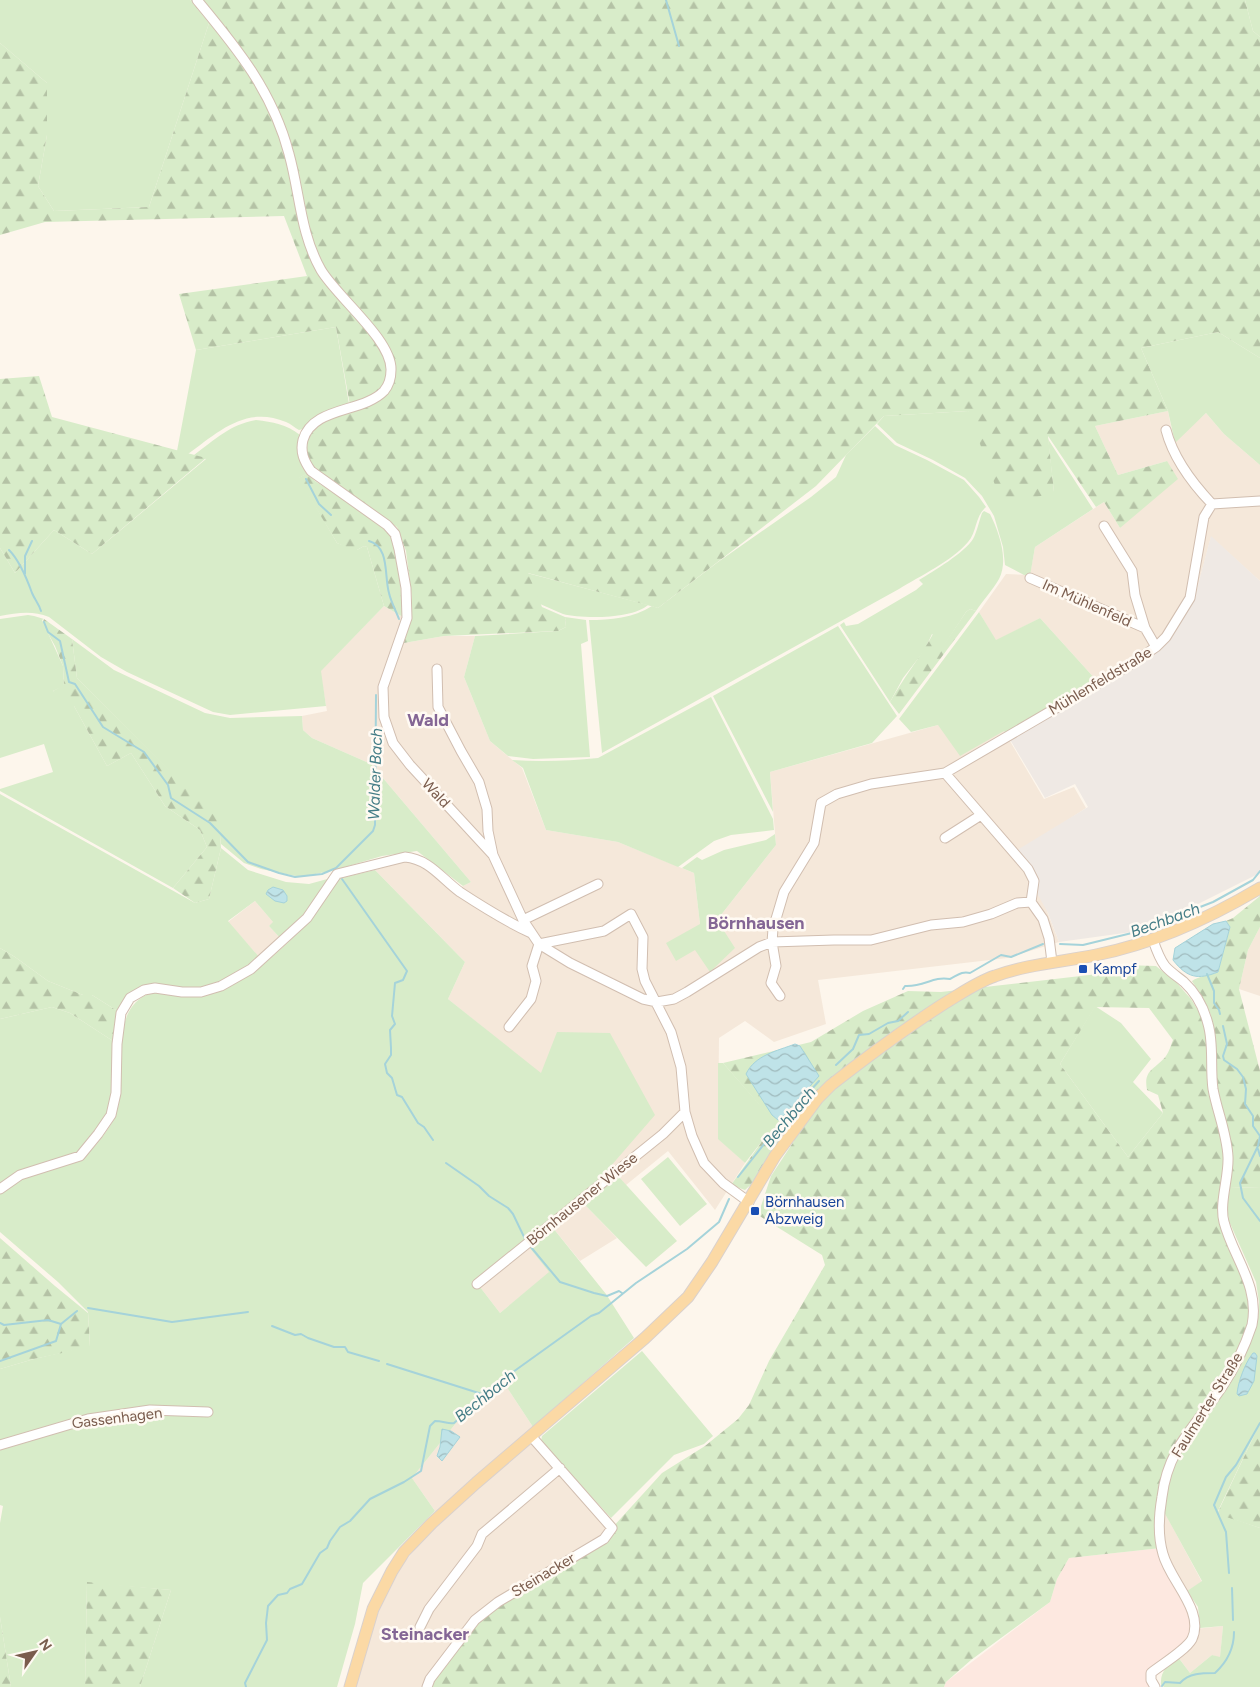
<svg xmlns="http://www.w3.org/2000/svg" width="1260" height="1687" font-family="Figtree,sans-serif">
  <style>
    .residential { fill: #f5e8da }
    .commercial { fill: #fde8e0 }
    .industrial { fill: #efe9e4 }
    .grass { fill: #d8ecc9; fill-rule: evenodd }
    .forest { fill: url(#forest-firs); fill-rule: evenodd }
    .water { fill: url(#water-waves); stroke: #a5d3da }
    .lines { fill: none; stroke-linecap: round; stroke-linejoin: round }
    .stream { stroke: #a5d3da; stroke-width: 2 }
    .minor-casing { stroke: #d1beb0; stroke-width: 11 }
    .major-casing { stroke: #dad1cd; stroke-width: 13 }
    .minor { stroke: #fff; stroke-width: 9 }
    .major { stroke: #fbd9a5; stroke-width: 11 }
    .transit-dot { fill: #1a4fb4; stroke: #fffaf3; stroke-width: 2 }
    .labels { text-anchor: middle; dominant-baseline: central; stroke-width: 5; stroke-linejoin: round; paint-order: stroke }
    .street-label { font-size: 15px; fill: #7a5c4d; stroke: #fffaf3 }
    .transit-label { font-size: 15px; fill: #164399; stroke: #fffaf3; text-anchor: start }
    .water-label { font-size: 16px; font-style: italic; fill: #437c86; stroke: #fffaf3 }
    .quarter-label { font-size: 18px; font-weight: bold; fill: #846695; stroke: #fffaf3 }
  </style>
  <defs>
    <pattern id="forest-firs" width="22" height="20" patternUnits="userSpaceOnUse" patternTransform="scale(1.25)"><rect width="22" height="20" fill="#d8ecc9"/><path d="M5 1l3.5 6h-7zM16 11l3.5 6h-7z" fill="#b4c2a5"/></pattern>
    <pattern id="water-waves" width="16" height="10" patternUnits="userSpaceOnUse" patternTransform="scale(1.25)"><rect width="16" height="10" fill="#bfe3e8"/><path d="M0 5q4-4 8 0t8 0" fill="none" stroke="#a0bbbe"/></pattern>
  </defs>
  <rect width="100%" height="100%" fill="#fdf6ec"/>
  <path class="residential" d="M1168,411L1174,442L1206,413L1224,434L1260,465V581L1211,537L1194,600L1160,649L1097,681L1040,618L996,641L979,612L1006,574L1030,575L1035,547L1104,502L1120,528L1167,461L1118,475L1095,426Z
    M384,606L403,617L397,636L404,643L444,636H475L464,677L490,741L522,768L546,830L618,842L694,873L700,924L717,920L776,845L770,772L938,725L1004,731L1044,799L1074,787L1086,808L1057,827L1025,854L1059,942L1007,958L818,980L826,1024L774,1042L745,1021L719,1038L718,1138L745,1163L715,1210L668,1151L626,1185L610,1167L541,1074L448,999L465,962L375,870L411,860L458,894L463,886L471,882L371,764L312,738L303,730L302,716L327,711L320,671Z
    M255,901L274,923L269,926L281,939L260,958L228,922Z
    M1260,927V996L1239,989L1248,950Z
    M583,1203L617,1238L580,1261L553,1228Z
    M529,1247L550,1272L500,1313L480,1287Z
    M504,1383L533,1427L527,1433L609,1527L602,1535L447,1650L427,1687H355L378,1613L402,1565L423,1540L444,1520L435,1511L412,1478L460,1418Z
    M1160,1504L1202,1582L1182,1594L1166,1565Z
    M1223,1626L1220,1658L1212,1655L1190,1673L1176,1654L1195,1629Z"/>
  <path class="commercial" d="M1161,1548L1191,1607V1641L1151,1673L1155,1687H944L946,1682L1050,1602L1057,1579L1069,1558Z"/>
  <path class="industrial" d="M1211,536L1260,581V873L1186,910L1139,931L1059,942L1048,913L1014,852L1088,807L1075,784L1045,798L1009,738L1161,650L1194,600Z"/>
  <path class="grass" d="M0,0H190L209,23L149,207L54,211L38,186L47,135V83L0,43Z
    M1245,0H1260V37L1253,31Z
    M336,327L349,404L314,418L303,429L299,430C295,428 291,424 286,422C246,405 218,432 188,454L177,451L196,350Z
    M1218,332L1260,358V465L1224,434L1206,413L1175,443L1168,411L1141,348Z
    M968,411L1054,492L1048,439L1093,509L1035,547L1030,576L1024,575L1005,565L1003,547L994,516L982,496L965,478L933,460L897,443L877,424L884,416Z
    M256,420C273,422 286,424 300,435C298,451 299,459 308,473L299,478L337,543L357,550L364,546L367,547L384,606L321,671L326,706L230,715L213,712L127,672L101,657L49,617C32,610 17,613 0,616V548L15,573L54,530L92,554L206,459L194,455C216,439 229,425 256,420Z
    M875,426L895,445L927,460L964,480L979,497L986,507C975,516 977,532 968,542C952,561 920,576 899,589L602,753L589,620C610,620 634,618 652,606L658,608L718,562L811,497L836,477L846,455Z
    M984,511L990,514C999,532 1009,560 999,579C993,590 983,600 976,611L970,609L966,612L945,644L932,634L924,651L903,678L890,702L840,625L844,622L846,626L858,624L916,590L923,584L919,580C934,571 964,553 973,539C977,532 979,521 982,513Z
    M527,573L648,605C633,619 582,619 563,614C555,611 548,607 540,604Z
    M979,612L996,640L1040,618L1097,681L1006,734L1004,731L960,756L938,725L911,732L899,719Z
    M28,615L34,616L44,619L42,620L63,666L64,686L53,691L74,706L107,766L131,753L165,806L200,830L207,847L173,888L0,791V789L53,772L44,744L0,758V619Z
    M565,617L586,620L588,641L581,644L590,757L533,759L508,756L490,741L464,677L475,636L558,631L566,627Z
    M838,626L897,716L872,743L770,772L773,812L713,696Z
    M72,639L114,670L205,713L230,718L302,716L303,730L312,738L371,764L471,882L463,886L417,851L382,856L335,870L301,877L261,869L244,863L221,844L218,820L77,678Z
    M711,697L773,819L774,830L731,835L714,841L678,867L618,842L546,830L523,768L512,760C541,762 569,761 598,758Z
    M0,794L195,903L209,899L221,848L248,870L286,882L309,884L331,878L314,900L304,916L281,939L269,926L273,922L255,901L228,921L260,958L220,984L201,990L143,989L119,1012L92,995H83L48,981L15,957L0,948Z
    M775,834L776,845L717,920L735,948L710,972L695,950L676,961L666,943L700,924L694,873L682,868L697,857L702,860L724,850L766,840Z
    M375,870L465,962L448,999L541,1073L557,1032L610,1033L655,1115L610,1167L677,1241L646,1267L583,1203L553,1228L606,1294L634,1338L533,1427L504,1383L460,1418L412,1478L435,1511L363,1583L355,1624L337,1687H140L171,1590L87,1583L85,1687H11L0,1617V1523L3,1506L0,1505V1369L34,1359L90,1346L88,1312L58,1282L0,1232V1193C20,1179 35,1173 57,1165C66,1162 78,1160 86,1155C95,1148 104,1135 110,1126C134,1093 105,1023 141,998C159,985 183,998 203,996C237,992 291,943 312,917C322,906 330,892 337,879ZM529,1247L549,1272L500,1313L480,1287Z
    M1095,1006L1121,1023L1151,1059L1133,1082L1163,1113L1128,1157L1060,1064Z
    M52,1007L70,1013L116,1043L114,1094L109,1114L78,1154L0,1185V1019Z
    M718,1063H723L776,1123L745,1163L718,1139Z
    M668,1157L707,1204L680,1226L641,1179Z
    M1230,1187L1260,1188V1423L1217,1513L1260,1528V1687H1164L1161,1685C1160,1670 1168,1666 1178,1657L1190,1673L1212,1655L1220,1657L1223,1626L1200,1628L1198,1607L1187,1591L1202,1581L1164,1512L1168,1483L1176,1457L1190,1433L1228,1386L1239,1369L1258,1318L1259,1302L1256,1282L1229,1221L1227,1207Z
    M642,1351L713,1436L704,1444L674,1455L611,1518L541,1441L542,1436Z"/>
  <path class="forest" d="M190,0H1245L1253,31L1260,37V358L1218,332L1141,348L1168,411L1095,426L1118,475L1167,461L1178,479L1120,528L1104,502L1096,507L1048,436L1054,492L1003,507L968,411L884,416L816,486L658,608L528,573L542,607L565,617L566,627L558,631L444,636L404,643L412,597L406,551L397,527L318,473L307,458L305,444L308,435L317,425L351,411L336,327L196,350L179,294L307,276L284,216L45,222L0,235V43L47,83V135L38,186L54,211L149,207L209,23Z
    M39,376L52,417L206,458L92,554L54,530L15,573L0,548V379Z
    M308,473L315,481L360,509L390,534L397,545L403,617L384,606L367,547L364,546L357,550L350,551L346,547L337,543L298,478Z
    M970,609L976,611L899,714L890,702C903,678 920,658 933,634L945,643L966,612Z
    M44,619L72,639L77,678L219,820L221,848L209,899L195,903L173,888L207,847L200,830L165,806L131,753L107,766L74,706L68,708L53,691L64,685L63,666L55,646L42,623Z
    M1260,896V927L1248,950L1239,989L1260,1071V1188L1230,1187L1231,1168L1219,1099L1211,1015L1204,1000L1192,981C1199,976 1210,975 1218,972L1230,927L1226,921L1233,918Z
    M0,948L15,957L48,981L83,995H92L119,1012L116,1043L70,1013L52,1007L0,1019Z
    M1122,965L1156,966L1176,982L1191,999L1199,1012L1206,1027L1214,1108L1224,1154L1225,1164L1220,1204L1250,1284L1251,1325L1227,1374L1168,1462L1161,1548L1069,1558L1057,1579L1050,1602L971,1660L946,1682L944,1687H427L475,1620L565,1562L612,1528L662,1473L705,1446L738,1419L749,1405L769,1361L825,1265L822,1255L758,1215L771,1176L794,1141L786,1134L756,1180L745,1190L731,1185L775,1123L723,1063L811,1042L863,1011L908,991L941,992L1115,972ZM1095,1007L1149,1008L1173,1040C1171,1045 1169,1052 1166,1056C1155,1070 1143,1069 1147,1090L1158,1095L1163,1113L1128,1157L1060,1064Z
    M0,1238L55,1286L88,1313L90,1347L34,1359L0,1369Z
    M1260,1423V1528L1217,1514Z
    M87,1582L171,1590L140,1687H85Z
    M0,1617L11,1687H0Z"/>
  <path class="water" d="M273,887L283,890L287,896V901L284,903L275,901L266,894L268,890Z
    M1226,921L1230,927L1218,972C1198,980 1187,978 1173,960L1175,948L1213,924Z
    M795,1044L800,1046L819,1076L781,1119L778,1120L772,1115L746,1074C755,1055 777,1051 795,1044Z
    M1253,1353H1255L1257,1356L1254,1381L1247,1394L1239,1396L1237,1394C1238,1382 1245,1363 1253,1353Z
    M442,1429L451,1431L460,1437L442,1461L437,1456L440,1447Z"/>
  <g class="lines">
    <path class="stream" d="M666,0L679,46
      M306,479L319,504L331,515
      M369,541C390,547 384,576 389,593C391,602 396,611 399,619
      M9,550C19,560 27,579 32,593C35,600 39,604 41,611
      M25,574V556L32,541
      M44,622L48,632L60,641L69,682L75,684L103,727L144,752L168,785L171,798L210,823L248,862L279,873L295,877L322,874L336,868L373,831L375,825L376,695
      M342,879L407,971L403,980L395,983L392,1016L395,1024L390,1030L391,1048V1055L385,1064L387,1073L392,1078L397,1095L402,1097L418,1123L424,1127L433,1140
      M1060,944L1083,945L1140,931L1151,922L1164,921L1213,902L1253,880L1260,871
      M1207,974L1214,991V1003L1219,1010L1220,1014
      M903,989L905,986C925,987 932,976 950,979C958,975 962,971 970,973L1001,955L1011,957L1043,944
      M1223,1026L1227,1044L1223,1056L1224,1060L1237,1069L1243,1077L1246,1089L1245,1104L1253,1116V1126L1260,1136L1258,1146L1240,1183L1243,1198L1260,1221
      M836,1065L853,1049L859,1035L869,1034L888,1023L898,1021L908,1012
      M1258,1149L1260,1156
      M446,1163L479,1186L489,1196L508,1208L513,1214L526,1241
      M738,1177L776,1129L819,1081
      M530,1246L560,1282L594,1293L607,1296L619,1291L622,1293
      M88,1308L172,1322L248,1312
      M0,1323L4,1325L48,1320L61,1324
      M272,1326L295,1335L301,1334L308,1338L334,1347H345L348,1352L379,1361
      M0,1361L56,1341L61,1324L77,1311
      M387,1364L485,1395
      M1229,1573L1226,1532L1214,1505L1226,1477L1236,1465L1260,1423
      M1232,1588L1233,1620
      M1162,1686L1165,1682L1180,1683C1189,1673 1202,1673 1215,1673C1227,1662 1234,1648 1234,1632
      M246,1687L245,1683L267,1640L266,1623L268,1606L278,1595L287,1593L290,1589L302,1584L320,1553L327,1548L330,1541L340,1527L350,1521L370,1499L404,1482L421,1471L430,1426L435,1421C443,1421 448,1424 454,1423L513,1372L591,1316L599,1313L636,1283L687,1249L719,1222L729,1199"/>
    <g class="minor-casing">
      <path id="minor" d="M197,0C237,48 273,92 289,154C300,193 300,233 321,270C337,297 392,340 391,370C391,378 389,385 384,391C363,413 313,406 303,440C300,452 304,461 311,471L387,525L395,534L399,549L406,588L407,618L383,687L384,717L393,743L410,765L493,855
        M1166,430C1173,457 1193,484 1212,504
        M1104,526L1132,571L1135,595L1145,628
        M1030,578L1145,628L1156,647
        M437,669L438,707L461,751L479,782L487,809L488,831L493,855L523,920L539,944L570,963L643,999L657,1002L674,999L687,992L759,947L772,942L834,940H871L931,925L963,922L991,914L1017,903L1031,902L1043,919L1049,938L1052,962
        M945,773L1028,869L1034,881L1031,902
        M945,838L981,815
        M523,920L598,884
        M1153,940C1156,949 1159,958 1165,966C1170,972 1178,977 1184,982C1196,993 1204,1008 1208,1024C1214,1044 1210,1068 1213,1089C1217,1111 1227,1134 1228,1157C1229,1177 1219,1203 1224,1222C1233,1257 1260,1286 1252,1325C1245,1346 1234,1369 1222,1387C1196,1426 1168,1447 1162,1497C1159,1514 1158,1537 1163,1554C1170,1581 1205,1611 1192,1639C1186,1650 1161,1665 1151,1673V1680L1155,1687
        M780,996L771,983L776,966L772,942L773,929L784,892L814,843L821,803L837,794L871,784L945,773L1128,666L1156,647L1166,637L1190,598L1204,517L1212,504L1260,501
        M509,1027L531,999L536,981L532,966L539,944L604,931L631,914L643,937L642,969L645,981L671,1032L681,1067L685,1112L692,1136L704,1163L723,1183L749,1202
        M0,1189L20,1175L80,1156L98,1134L111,1115L116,1093L117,1044L121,1013L130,998L144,990L155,988L182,992H201L221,986L251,969L307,918L337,874L405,857C429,859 442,879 460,892C483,907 507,922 531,933
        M477,1284L663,1134L685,1112
        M0,1445L88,1419L150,1410L208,1412
        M420,1627L429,1609L477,1546L482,1534L560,1468
        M427,1687L430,1679L475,1620L498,1602L604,1539L612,1528L531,1436"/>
    </g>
    <g class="major-casing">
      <path id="major" d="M350,1687L373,1609L392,1571L404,1552L432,1523L476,1483L645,1338L688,1297L712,1262L775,1156L818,1098L831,1085C868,1056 906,1028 945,1003C962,993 977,982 995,976C1028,964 1062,962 1096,955C1155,943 1208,919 1260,888"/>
    </g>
    <use href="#minor" class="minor"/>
    <use href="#major" class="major"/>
  </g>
  <g class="transit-dot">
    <rect x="1078" y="964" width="10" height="10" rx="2.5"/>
    <rect x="750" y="1206" width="10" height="10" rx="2.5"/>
  </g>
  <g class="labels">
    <g class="street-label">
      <text transform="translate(1087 603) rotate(24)">Im Mühlenfeld</text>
      <text transform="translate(1100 681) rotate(-31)">Mühlenfeldstraße</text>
      <text transform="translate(436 793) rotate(47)">Wald</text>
      <text transform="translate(582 1199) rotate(-39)">Börnhausener Wiese</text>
      <text transform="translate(1207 1405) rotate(-58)">Faulmerter Straße</text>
      <text transform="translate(117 1418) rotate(-7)">Gassenhagen</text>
      <text transform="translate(543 1575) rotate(-31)">Steinacker</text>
    </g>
    <g class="transit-label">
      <text x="1093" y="969">Kampf</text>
      <text x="765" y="1202">Börnhausen<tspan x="765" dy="17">Abzweig</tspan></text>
    </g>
    <g class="water-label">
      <text transform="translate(375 774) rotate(-88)">Walder Bach</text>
      <text transform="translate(1165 920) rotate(-20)">Bechbach</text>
      <text transform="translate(789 1117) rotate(-50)">Bechbach</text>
      <text transform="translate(485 1396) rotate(-39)">Bechbach</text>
    </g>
    <g class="quarter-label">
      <text x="428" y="720">Wald</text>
      <text x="756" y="923">Börnhausen</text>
      <text x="425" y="1634">Steinacker</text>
    </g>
  </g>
  <g transform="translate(35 1652) rotate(56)" stroke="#fffaf3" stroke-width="4" paint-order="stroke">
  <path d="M0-4L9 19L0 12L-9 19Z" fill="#7a5c4d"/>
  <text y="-8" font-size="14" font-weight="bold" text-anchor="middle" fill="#7a5c4d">N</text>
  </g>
</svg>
